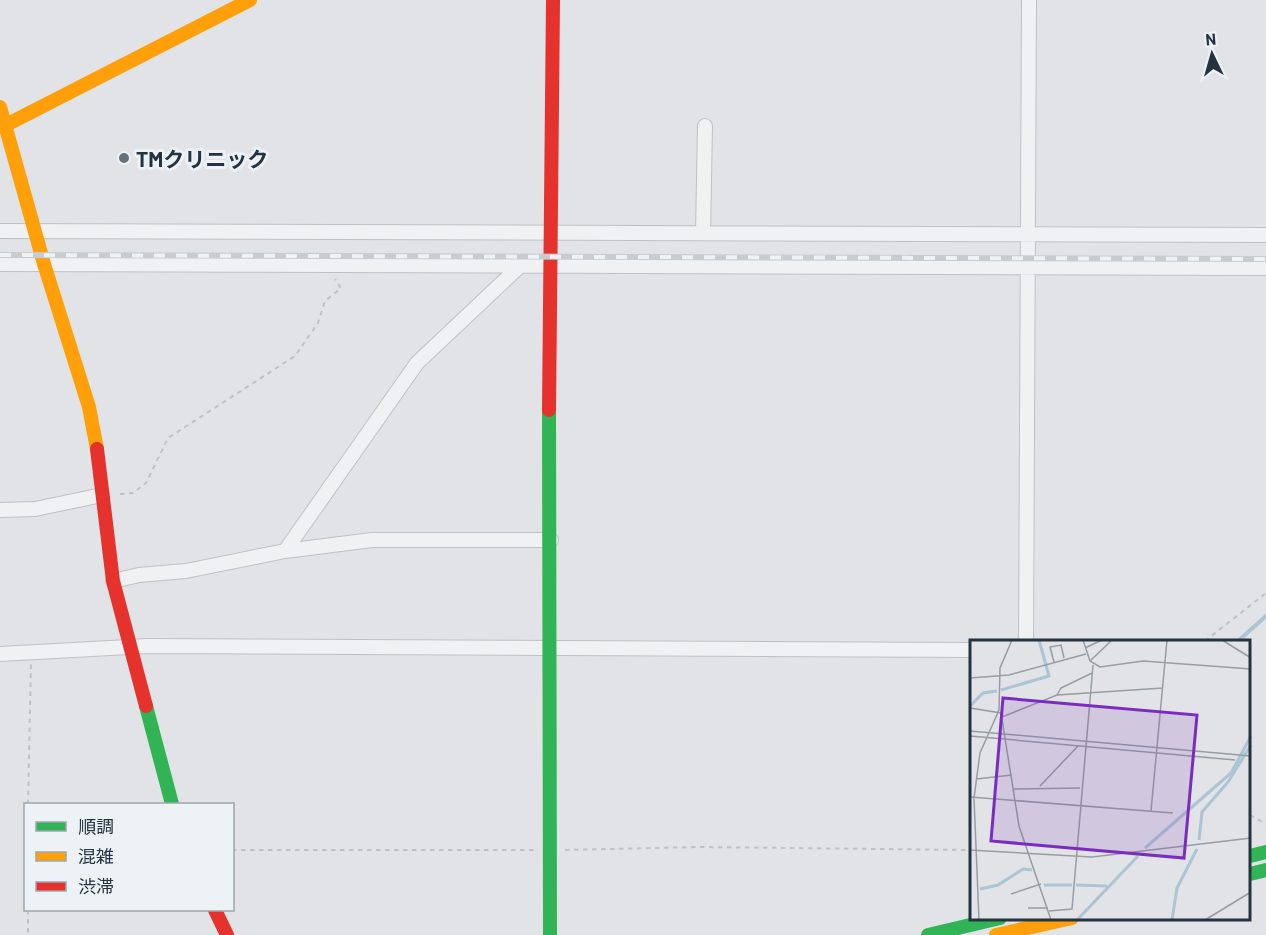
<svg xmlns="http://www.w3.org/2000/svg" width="1266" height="935" font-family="Barlow,'Noto Sans JP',sans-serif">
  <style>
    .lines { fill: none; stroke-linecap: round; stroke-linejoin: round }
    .stream { stroke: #acc4d4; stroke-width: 4 }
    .street-casing { stroke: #bfc1c4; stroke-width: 16 }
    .path { stroke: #bfc2c5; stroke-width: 2; stroke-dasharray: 4.5 4.5; stroke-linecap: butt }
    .street { stroke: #f0f1f3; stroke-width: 14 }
    .fast { stroke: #30b455; stroke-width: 14 }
    .slow { stroke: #ff9f0a; stroke-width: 14 }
    .jam { stroke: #e5322d; stroke-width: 14 }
    .rail-casing { stroke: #c9ccce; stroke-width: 6 }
    .rail { stroke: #edf2f6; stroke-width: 4; stroke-dasharray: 11; stroke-linecap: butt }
    .poi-dot { fill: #67717b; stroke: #edf2f6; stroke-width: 2 }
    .labels { text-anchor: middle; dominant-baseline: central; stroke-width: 6; stroke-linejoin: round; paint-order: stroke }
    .poi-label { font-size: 21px; font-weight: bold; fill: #253341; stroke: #edf2f6; text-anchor: start }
    .inset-river { fill: none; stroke: #acc4d4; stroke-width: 3 }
    .inset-road { fill: none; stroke: #969da4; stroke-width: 1.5 }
    .view { fill: #7b2cbf; fill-opacity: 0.15; stroke: #7b2cbf; stroke-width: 3 }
    .inset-edge { fill: none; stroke: #253341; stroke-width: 3 }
  </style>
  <rect width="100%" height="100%" fill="#e1e3e6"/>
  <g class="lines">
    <path class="stream" d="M1238,641L1266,616"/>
    <g class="street-casing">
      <path id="street" d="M0,231L1266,235
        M703,233L705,126
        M0,264L1266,268
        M0,510L35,509L102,495
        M285,551L417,363L521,265
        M113,581L139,575L186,571L285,551L372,540H551
        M1026,641L1029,0
        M0,654L147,646L972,650"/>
    </g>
    <path class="path" d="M120,494L133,493L146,483L168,438L295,356L318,323L325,301L341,288L335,279
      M1205,641L1266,593
      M28,804L31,664
      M1250,815L1266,824
      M232,850H536
      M565,850L699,847L972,850
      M28,910V935"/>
    <use href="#street" class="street"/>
    <path class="fast" d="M549,410L550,935
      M146,706L172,804
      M1250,856L1266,852
      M1250,874L1266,870
      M928,935L1000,918"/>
    <path class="slow" d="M0,107L44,264L89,407L97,449
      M6,125L250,0
      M996,935L1072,918"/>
    <path class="jam" d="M549,410L553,0
      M97,449L113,581L146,706
      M215,910L227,935"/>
    <g class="rail-casing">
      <path id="rail" d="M0,255L1266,259"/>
    </g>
    <use href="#rail" class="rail"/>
  </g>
  <circle class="poi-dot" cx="124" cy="158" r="6"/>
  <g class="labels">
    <g class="poi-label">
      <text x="136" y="158">TMクリニック</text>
    </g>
  </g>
  <g transform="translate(970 640)">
    <rect width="280" height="280" fill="#e1e3e6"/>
    <path class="inset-river" d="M31,50L79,36L69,0M0,66L13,53L27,51M229,200L232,172L258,142L281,105M175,208L261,133L281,96M74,245H102M106,245L137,246M10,249L28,245L53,229L62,230M107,280L168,216M202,280L207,248L227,209"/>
    <path class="inset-road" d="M113,0L120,21L130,27L173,21L281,29M252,0L281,18M115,8L132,0M120,21L142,0M84,22L80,7L91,5L94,18M0,38L39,35L116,14M87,55L91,48L122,33M0,68L31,73L49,186L81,280M32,77L87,55L193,48M0,91L281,116M0,96L265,120M6,139L42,135M70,146L108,106M43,149L110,148M0,157L203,173M181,171L197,0M0,210L122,217L281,198M41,254L71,244M58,268H78M79,271L102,269L123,25M9,280L4,158L10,113L29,70L30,28L42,0M235,280L281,252"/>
    <path class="view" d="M33,58L227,75L214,218L21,201Z"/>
    <rect width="280" height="280" class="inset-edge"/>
  </g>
  <rect x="24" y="803" width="210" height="108" fill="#edf2f6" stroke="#9da6ae" stroke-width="1.5"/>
  <rect x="36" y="822" width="30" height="9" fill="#30b455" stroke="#9da6ae" stroke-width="1.5"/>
  <text x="78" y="833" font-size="18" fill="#253341">順調</text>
  <rect x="36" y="852" width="30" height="9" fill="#ff9f0a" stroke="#9da6ae" stroke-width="1.5"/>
  <text x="78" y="863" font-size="18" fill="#253341">混雑</text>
  <rect x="36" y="882" width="30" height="9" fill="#e5322d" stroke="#9da6ae" stroke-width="1.5"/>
  <text x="78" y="893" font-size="18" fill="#253341">渋滞</text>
  <g transform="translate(1212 54) rotate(355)" stroke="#edf2f6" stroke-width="4.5" paint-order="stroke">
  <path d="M0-4.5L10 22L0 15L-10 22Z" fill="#253341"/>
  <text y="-9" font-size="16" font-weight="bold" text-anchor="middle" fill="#253341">N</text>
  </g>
</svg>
